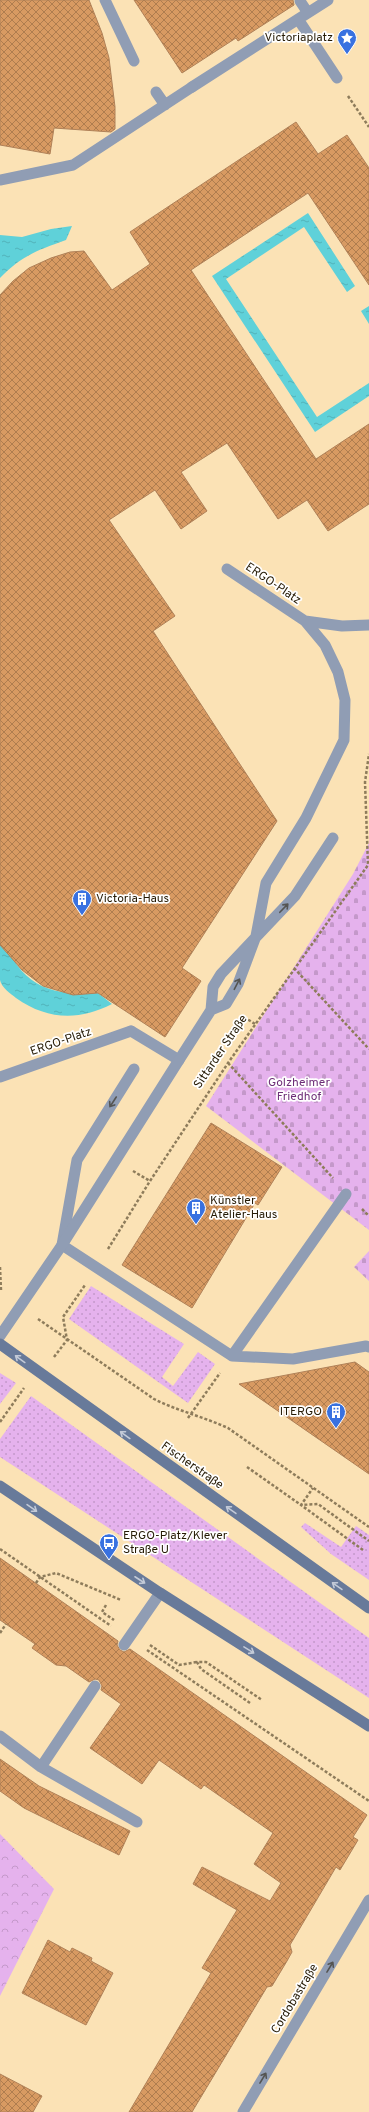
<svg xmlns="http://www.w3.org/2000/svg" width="369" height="2112" font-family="Overpass,sans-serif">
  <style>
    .grass { fill: url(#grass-dots) }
    .forest { fill: url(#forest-crowns) }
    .cemetery { fill: url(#cemetery-stones) }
    .water { fill: url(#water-ripples) }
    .building { fill: url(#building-cross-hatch); stroke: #b08158 }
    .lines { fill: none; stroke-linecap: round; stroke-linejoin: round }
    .path { stroke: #8e7c5b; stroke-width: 2.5; stroke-dasharray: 3 2; stroke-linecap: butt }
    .service { stroke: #909db4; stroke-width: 11 }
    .pedestrian { stroke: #909db4; stroke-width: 11 }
    .minor { stroke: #909db4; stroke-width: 11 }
    .secondary { stroke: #687a9a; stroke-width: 11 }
    .oneway { stroke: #555553 }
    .oneway2 { stroke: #c3cad7 }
    .labels { text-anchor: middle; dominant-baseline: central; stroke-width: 3.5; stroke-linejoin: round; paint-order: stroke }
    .poi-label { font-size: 12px; fill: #251a04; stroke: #fff; text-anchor: start }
    .street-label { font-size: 12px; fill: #251a04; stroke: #fff }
    .park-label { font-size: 12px; fill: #6e2f78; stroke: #fff }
  </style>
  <defs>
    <pattern id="grass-dots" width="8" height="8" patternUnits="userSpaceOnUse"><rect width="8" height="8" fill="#e5b2ed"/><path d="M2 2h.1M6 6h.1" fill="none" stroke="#c498ca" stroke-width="1.8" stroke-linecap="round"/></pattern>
    <pattern id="forest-crowns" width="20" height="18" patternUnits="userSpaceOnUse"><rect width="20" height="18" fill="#e5b2ed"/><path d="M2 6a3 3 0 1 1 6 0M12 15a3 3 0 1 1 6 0" fill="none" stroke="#c498ca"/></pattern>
    <pattern id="cemetery-stones" width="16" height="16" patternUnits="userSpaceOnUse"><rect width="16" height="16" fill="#e5b2ed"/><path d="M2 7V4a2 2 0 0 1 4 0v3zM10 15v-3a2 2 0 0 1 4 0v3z" fill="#c498ca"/></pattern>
    <pattern id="water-ripples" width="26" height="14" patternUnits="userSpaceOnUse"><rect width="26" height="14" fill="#5fd1d9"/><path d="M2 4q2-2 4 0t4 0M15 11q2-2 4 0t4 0" fill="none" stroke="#52b3b9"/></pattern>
    <pattern id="building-cross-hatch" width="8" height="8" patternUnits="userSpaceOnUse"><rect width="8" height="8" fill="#d89a62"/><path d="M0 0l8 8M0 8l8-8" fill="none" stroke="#af7d4f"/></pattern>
  </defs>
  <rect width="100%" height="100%" fill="#fbe2b5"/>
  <path class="grass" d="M91,1286L184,1344L162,1377L173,1386L198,1352L215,1364L188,1403L69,1319Z
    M0,1373L16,1383L0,1404Z
    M31,1396L369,1638V1698L0,1457V1439Z
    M305,1523L341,1547L356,1526L369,1535V1580L331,1554L301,1527Z"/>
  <path class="forest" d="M0,1834L54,1889L0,1996Z"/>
  <path class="cemetery" d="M369,843V1230L206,1106L353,874Z
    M369,1251V1281L354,1267Z"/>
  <path class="water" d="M308,213L355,286L347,292L304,227L226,279L317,417L369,383V396L315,432L212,276Z
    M72,226L66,240C38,250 21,256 0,278V235L22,237L51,229Z
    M369,306V324L361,311Z
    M0,931C18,982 45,997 98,993L112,1004C79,1021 47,1020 16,998C11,994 1,987 0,980C0,965 0,947 0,931Z"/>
  <path class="building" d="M0,0H89L102,33L109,58L115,107V129L111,132L54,128L50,154L0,145Z
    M134,0H293L294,5L238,41L236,38L182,73Z
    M296,122L318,154L347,135L369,168V285L308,193L191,270L316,459L369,424V504L328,531L307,500L278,519L227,443L181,472L207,511L181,529L155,490L109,520L175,616L153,631L277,821L182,968L201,981L165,1037L98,993L73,995L43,986L22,970L0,945V295L13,281L29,268L51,258L70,252L84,251L112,290L150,264L130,232Z
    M211,1123L282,1167L258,1205L255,1203L192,1308L122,1265Z
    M355,1362L369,1372V1474L239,1384Z
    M0,1558L118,1641L117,1645L120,1650L124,1652L130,1649L367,1815L353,1837L358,1840L340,1870L336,1867L290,1945L292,1952L287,1961L272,1986L267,1987L192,2112H129L211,1973L202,1968L237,1910L193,1884L202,1867L270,1901L281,1883L254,1864L273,1833L204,1785L201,1789L159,1760L142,1784L90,1748L121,1704L101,1690L102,1686L99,1680L95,1679L89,1682L66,1666L56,1665L32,1648L35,1644L0,1620Z
    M0,1759L39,1786L130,1831L119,1855L24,1808L0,1791Z
    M48,1940L70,1952L72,1948L92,1958L91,1961L113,1973L86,2025L22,1993Z
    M0,2074L42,2096L33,2112H0Z"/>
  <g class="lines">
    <path class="path" d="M348,96L369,127
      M294,968L369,1049
      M244,1017L255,1024
      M228,1063L333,1178
      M133,1171L150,1181
      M362,1209L369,1216
      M108,1249L150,1181L228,1063L368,865L365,782L369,754
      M0,1267L1,1290
      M38,1319L154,1399C178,1411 204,1417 228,1428L369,1527
      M54,1357L67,1340L63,1317L85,1285
      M188,1418L220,1373
      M0,1422L24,1388
      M247,1467L301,1505L313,1488
      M0,1549L111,1626
      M363,1550L301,1505L318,1504L369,1541
      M36,1583L40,1577L56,1573L121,1600
      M106,1605L102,1612L114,1620
      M0,1633L6,1624
      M150,1645L179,1665L197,1662
      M147,1650L369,1801
      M250,1703L201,1669L197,1662H206L262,1700"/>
    <path class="service" d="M300,1L308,13
      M298,19L337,78
      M192,87L328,0
      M305,621L342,626L369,625
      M211,1010L226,1004L238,984L256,936L266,883L306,818L344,740L345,700L338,672L325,645L305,621L227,569
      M131,1031L179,1060L211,1010L213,987L221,974L295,896L333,838
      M134,1069L77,1160L62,1245L232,1356L346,1194
      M232,1356L293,1359L366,1346L369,1347
      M124,1645L160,1593
      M0,1736L41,1767L137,1822
      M41,1767L95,1686"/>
    <path class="pedestrian" d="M105,0L134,61
      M156,92L165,105
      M0,180L73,165L192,87
      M0,1077L131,1031"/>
    <path class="minor" d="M0,1336L62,1245L179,1060
      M243,2112L369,1900"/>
    <path class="secondary" d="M0,1344L369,1608
      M0,1486L160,1593L369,1726"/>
  </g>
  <defs><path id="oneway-shaft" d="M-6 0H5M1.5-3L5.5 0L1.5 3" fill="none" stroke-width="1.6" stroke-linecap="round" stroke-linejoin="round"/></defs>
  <g class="oneway">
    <use href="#oneway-shaft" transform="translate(284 908) rotate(-46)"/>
    <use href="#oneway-shaft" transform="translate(237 984) rotate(-63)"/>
    <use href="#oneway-shaft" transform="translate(113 1102) rotate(123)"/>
    <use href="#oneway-shaft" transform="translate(330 1967) rotate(-59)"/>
    <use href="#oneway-shaft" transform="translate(263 2078) rotate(-59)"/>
  </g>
  <g class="oneway2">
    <use href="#oneway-shaft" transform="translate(20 1359) rotate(-144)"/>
    <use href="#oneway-shaft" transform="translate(125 1435) rotate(-144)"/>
    <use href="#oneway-shaft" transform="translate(32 1508) rotate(35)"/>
    <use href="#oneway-shaft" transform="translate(231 1510) rotate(-145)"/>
    <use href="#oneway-shaft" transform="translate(140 1580) rotate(33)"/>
    <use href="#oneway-shaft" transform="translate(337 1586) rotate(-145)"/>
    <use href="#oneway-shaft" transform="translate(249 1650) rotate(32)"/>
  </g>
  <defs>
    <g id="sight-pin" transform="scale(1)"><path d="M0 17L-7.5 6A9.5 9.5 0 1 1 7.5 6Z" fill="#3871e0" stroke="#fff"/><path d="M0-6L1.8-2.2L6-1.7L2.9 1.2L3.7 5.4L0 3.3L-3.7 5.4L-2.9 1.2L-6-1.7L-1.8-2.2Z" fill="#fff"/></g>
    <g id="building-pin" transform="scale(1)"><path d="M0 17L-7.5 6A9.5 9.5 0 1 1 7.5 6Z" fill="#3871e0" stroke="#fff"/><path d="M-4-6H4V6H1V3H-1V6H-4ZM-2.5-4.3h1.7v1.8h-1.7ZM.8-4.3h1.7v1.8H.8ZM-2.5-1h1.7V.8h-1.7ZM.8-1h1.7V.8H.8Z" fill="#fff"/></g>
    <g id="bus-pin" transform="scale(1)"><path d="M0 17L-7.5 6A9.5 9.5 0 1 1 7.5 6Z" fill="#3871e0" stroke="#fff"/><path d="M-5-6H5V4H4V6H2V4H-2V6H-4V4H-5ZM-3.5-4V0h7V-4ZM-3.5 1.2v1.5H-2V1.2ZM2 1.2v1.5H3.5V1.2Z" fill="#fff"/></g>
  </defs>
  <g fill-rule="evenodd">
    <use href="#sight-pin" x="347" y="38"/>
    <use href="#building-pin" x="82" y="899"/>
    <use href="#building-pin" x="196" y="1208"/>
    <use href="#building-pin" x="336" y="1412"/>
    <use href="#bus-pin" x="109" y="1543"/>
  </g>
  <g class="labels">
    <g class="poi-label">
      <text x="333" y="38" text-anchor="end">Victoriaplatz</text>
      <text x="96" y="899">Victoria-Haus</text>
      <text x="210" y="1201">Künstler<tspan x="210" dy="14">Atelier-Haus</tspan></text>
      <text x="322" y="1412" text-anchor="end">ITERGO</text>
      <text x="123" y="1536">ERGO-Platz/Klever<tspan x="123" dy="14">Straße U</tspan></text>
    </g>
    <g class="street-label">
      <text transform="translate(273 584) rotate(34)">ERGO-Platz</text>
      <text transform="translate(61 1042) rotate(-19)">ERGO-Platz</text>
      <text transform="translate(221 1052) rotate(-56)">Sittarder Straße</text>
      <text transform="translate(192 1466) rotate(35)">Fischerstraße</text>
      <text transform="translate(295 1999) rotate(-59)">Cordobastraße</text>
    </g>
    <g class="park-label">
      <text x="299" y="1083">Golzheimer<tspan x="299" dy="14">Friedhof</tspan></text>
    </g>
  </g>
</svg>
